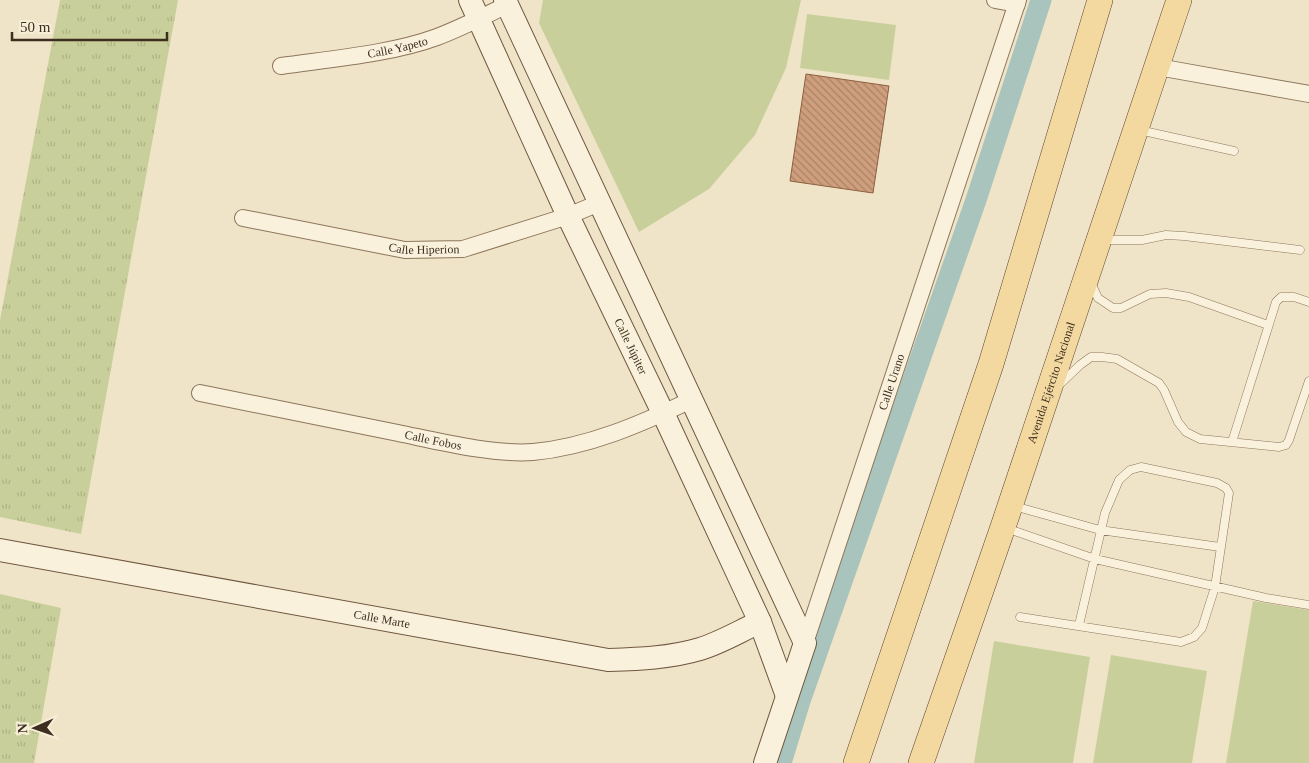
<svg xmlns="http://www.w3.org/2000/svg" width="1309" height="763" font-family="Georgia,serif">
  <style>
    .park { fill: url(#park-tufts) }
    .pitch { fill: #c9cf9b }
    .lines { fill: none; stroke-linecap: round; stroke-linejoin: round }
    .canal { stroke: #a9c4bc; stroke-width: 21 }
    .building { fill: url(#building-back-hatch); stroke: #8d5f41 }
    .lane-casing { stroke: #8d765c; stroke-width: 9 }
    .street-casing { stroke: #8d765c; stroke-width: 18 }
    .secondary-casing { stroke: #6f573f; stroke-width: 24 }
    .primary-casing { stroke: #5b4430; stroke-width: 26 }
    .lane { stroke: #faf1dc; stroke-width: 8 }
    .street { stroke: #faf1dc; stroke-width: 16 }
    .secondary { stroke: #faf1dc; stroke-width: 22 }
    .primary { stroke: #f3d9a0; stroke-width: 25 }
    .labels { text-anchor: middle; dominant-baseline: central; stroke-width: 5; stroke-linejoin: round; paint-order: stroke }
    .street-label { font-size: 12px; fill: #3d2e20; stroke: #f7eed8 }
  </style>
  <defs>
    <pattern id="park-tufts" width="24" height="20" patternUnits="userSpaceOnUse" patternTransform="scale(1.25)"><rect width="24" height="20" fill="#c9cf9b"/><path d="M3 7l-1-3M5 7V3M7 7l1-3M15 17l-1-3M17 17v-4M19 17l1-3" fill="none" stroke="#aeb285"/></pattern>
    <pattern id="building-back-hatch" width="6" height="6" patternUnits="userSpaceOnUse" patternTransform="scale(1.25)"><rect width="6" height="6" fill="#cf9f7d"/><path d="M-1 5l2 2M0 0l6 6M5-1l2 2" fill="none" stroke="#a98266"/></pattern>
  </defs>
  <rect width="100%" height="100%" fill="#f0e4c8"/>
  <path class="park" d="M60,0H178L81,534L0,517V320Z
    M0,594L61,608L34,763H0Z"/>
  <path class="pitch" d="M543,0H801L786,68L755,135L709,189L639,232L539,23Z
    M807,14L896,25L889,80L800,68Z
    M1253,601L1309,610V763H1226Z
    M994,641L1090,657L1073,763H974Z
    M1111,655L1207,671L1192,763H1093Z"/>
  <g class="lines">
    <path class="canal" d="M781,763L800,701L976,200L1041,0"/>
  </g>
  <path class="building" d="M806,74L889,86L873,193L790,181Z"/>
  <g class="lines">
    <g class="lane-casing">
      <path id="lane" d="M1139,130L1234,151
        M1104,240H1142L1166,235L1184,236L1300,250
        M1091,283L1098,298L1113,308H1121L1150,294L1166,293L1189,297L1268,325
        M1059,385L1080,365L1091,357H1102L1117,359L1159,383L1164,390L1178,422L1186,432L1200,439L1279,447L1286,445L1289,440L1309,381
        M1232,442L1276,302L1281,297H1294L1309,302
        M1014,506L1100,530L1220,547
        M1006,528L1095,559L1266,598L1309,605
        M1020,617L1181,642L1194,637L1202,628L1215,587L1229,493L1226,488L1217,483L1141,467L1130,470L1119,480L1105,513L1079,625"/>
    </g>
    <g class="street-casing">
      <g id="street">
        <path d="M995,0L1017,4"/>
        <path id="s1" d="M281,66C330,59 391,54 437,37C461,28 484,16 507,5"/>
        <path d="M1158,67L1309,94"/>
        <path id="s2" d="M243,218L405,250L463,249L568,216L599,203"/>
        <path id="s3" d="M200,393C266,406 332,420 398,433C437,441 493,455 533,452C588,447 641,424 691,400"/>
        <path id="s4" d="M805,643L1018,0"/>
      </g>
    </g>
    <g class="secondary-casing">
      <g id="secondary">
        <path id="s5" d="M470,0L568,216L663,413L760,622L787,696"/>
        <path d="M505,0L805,643L765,763"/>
        <path id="s6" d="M0,550L608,660C638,659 670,658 700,649C720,643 740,631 760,622"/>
      </g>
    </g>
    <g class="primary-casing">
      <g id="primary">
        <path d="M856,763L991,364L1100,0"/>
        <path id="s7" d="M921,763L1003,527L1179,0"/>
      </g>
    </g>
    <use href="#lane" class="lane"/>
    <use href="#street" class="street"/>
    <use href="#secondary" class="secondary"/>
    <use href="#primary" class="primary"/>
  </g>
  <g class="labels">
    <g class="street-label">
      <text stroke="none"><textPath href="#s1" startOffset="118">Calle Yapeto</textPath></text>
      <text stroke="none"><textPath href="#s2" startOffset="184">Calle Hiperion</textPath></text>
      <text stroke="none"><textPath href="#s5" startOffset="382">Calle Júpiter</textPath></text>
      <text stroke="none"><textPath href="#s4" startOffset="275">Calle Urano</textPath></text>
      <text stroke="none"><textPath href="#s7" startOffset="402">Avenida Ejército Nacional</textPath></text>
      <text stroke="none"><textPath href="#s3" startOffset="238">Calle Fobos</textPath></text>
      <text stroke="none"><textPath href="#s6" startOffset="388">Calle Marte</textPath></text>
    </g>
  </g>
  <g transform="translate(35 728) rotate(268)" stroke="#f7eed8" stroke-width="4" paint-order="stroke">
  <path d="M0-4L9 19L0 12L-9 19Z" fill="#3d2e20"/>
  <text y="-8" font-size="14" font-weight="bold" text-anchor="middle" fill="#3d2e20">N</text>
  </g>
  <path d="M12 32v8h155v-8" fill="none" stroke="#3d2e20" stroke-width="2.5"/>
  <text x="20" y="32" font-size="15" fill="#3d2e20" stroke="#f7eed8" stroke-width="4" paint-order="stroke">50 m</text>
</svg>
